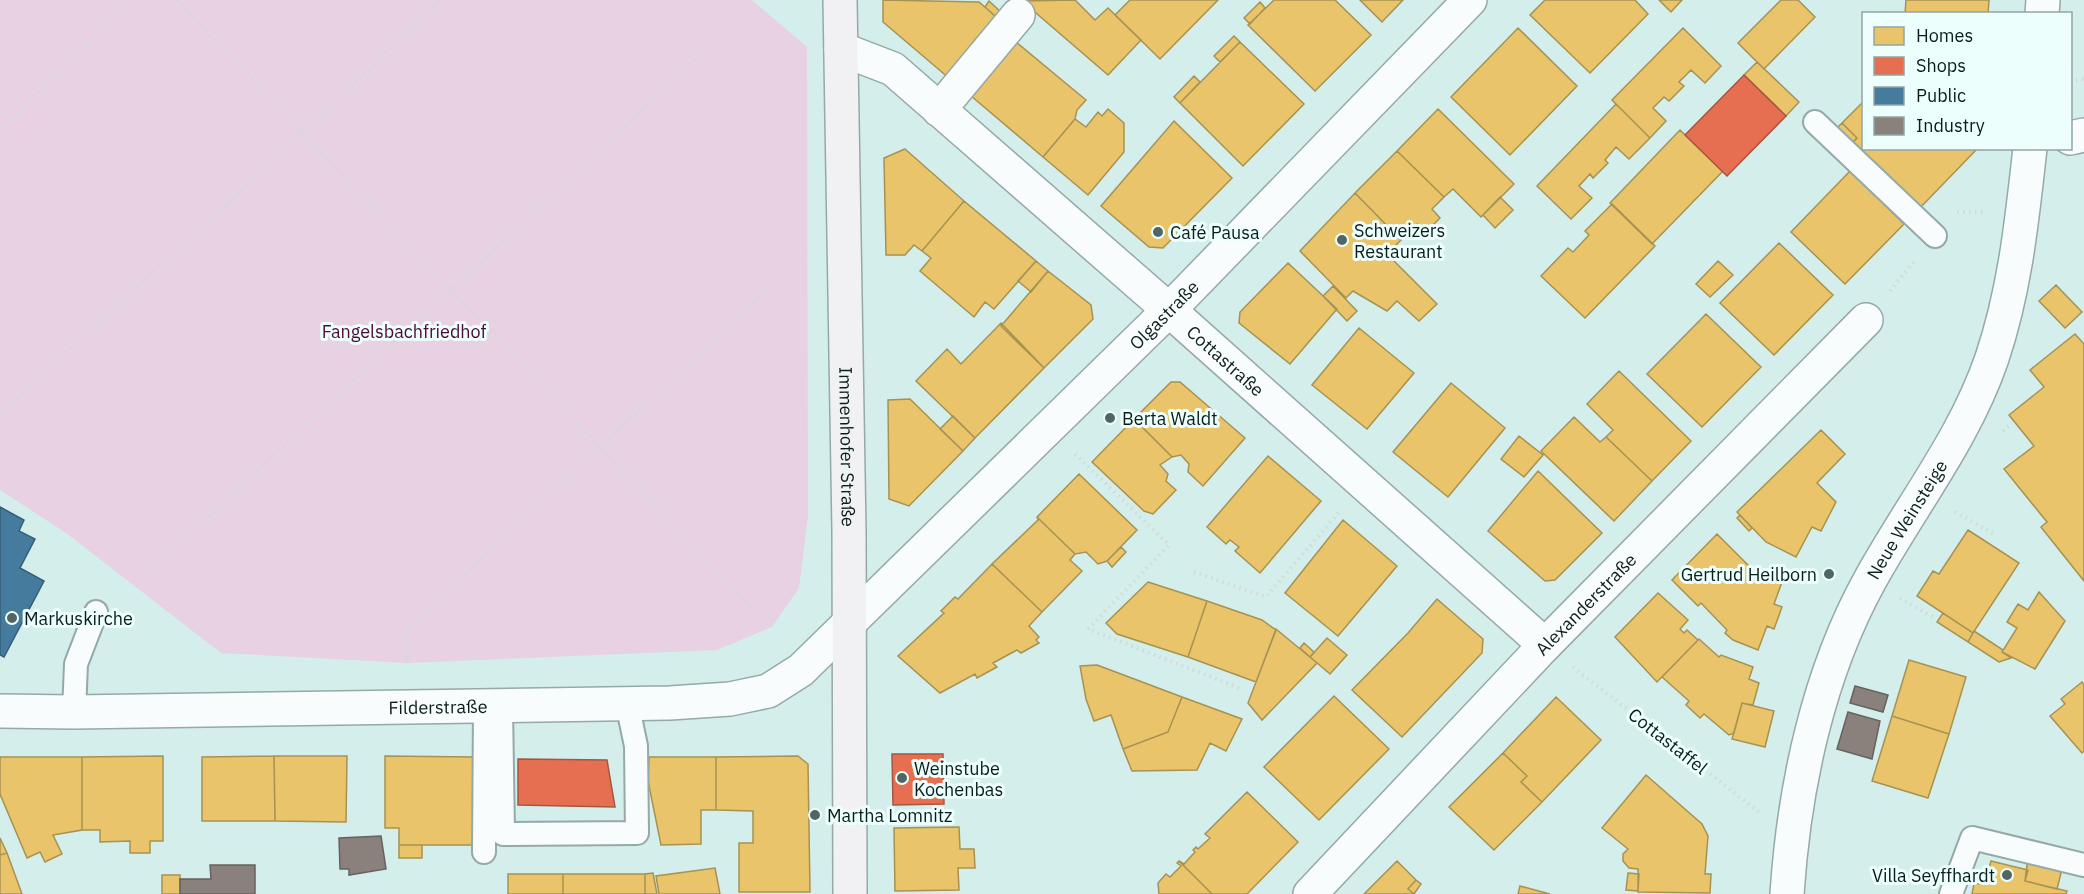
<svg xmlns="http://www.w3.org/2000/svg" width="2084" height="894" font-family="'IBM Plex Sans',sans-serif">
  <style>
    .green { fill: #e8d1e3 }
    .homes { fill: #e9c46a; stroke: #a69252; stroke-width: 1.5 }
    .shops { fill: #e76f51; stroke: #a55641; stroke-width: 1.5 }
    .public { fill: #457b9d; stroke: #345f76; stroke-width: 1.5 }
    .industry { fill: #8a817c; stroke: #64635f; stroke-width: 1.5 }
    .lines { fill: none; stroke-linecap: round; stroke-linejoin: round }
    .service-casing { stroke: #95a9a7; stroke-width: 26 }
    .pedestrian-casing { stroke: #95a9a7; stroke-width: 36 }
    .minor-casing { stroke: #95a9a7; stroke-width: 36 }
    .tertiary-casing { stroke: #95a9a7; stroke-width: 36 }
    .secondary-casing { stroke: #95a9a7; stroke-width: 36 }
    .path { stroke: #d2dad9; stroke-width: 4; stroke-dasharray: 1.5 4.5; stroke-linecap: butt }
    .service { stroke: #f9fcfc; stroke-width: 22 }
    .pedestrian { stroke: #f9fcfc; stroke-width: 33 }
    .minor { stroke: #f9fcfc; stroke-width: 33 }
    .tertiary { stroke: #f9fcfc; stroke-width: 33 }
    .secondary { stroke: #f1f1f3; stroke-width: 33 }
    .poi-dot { fill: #516664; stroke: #edfffd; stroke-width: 2 }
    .labels { text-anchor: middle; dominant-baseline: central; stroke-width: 6; stroke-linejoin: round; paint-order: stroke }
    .poi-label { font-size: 18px; fill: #0b1d1b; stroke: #edfffd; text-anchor: start }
    .street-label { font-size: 18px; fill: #0b1d1b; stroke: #edfffd }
    .park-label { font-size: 18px; fill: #4f0a37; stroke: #edfffd }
  </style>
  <rect width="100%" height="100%" fill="#d4eeec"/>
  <path class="green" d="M0,0H752L807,47L808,516L799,588L772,627L717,650L408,663L221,653L66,533L0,490Z"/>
  <path class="homes" d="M883,0L979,2L1001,21L950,79L883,22Z
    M1075,0L1095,20L1108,8L1141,40L1108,75L1022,1Z
    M1130,0H1218L1160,59L1115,15Z
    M1274,0H1335L1371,35L1315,91L1248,25Z
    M1360,0H1403L1382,22Z
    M1545,0H1635L1648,14L1590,73L1530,15Z
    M1659,0H1682L1671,12Z
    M1781,0H1798L1815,17L1764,69L1738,43Z
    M1906,0H1989L1988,14H1905Z
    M989,1L1003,14L998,19L985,7Z
    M1260,2L1265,8L1250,24L1244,18Z
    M1518,28L1577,86L1510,155L1451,97Z
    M1683,28L1721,66L1705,83L1691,70L1679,82L1684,86L1669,101L1664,97L1653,108L1666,121L1650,138L1612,100Z
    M1234,36L1240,42L1220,62L1214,56Z
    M1010,37L1086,100L1077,110L1075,119L1043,157L964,90Z
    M1240,42L1304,104L1243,166L1180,103Z
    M1757,62L1799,102L1786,116L1744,75Z
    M1194,76L1200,82L1180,103L1174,97Z
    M1864,101V148L1977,149L1918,210L1850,145L1857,138L1842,123Z
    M1616,104L1650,138L1629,159L1616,147L1605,160L1608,163L1593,178L1590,174L1579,186L1592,198L1571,219L1537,186Z
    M1108,109L1124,123V152L1088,195L1043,157L1075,119L1086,127L1098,112L1102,116Z
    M1438,109L1514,184L1481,217L1453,189L1444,197L1397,151Z
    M1174,121L1232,178L1163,248L1149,247L1101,206Z
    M1842,123L1857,138L1849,147L1833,132Z
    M1680,130L1723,171L1652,244L1610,203Z
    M905,149L964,201L922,251L914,245L905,255H886L884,158Z
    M1397,151L1444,197L1432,209L1440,218L1426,232L1417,224L1401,240L1355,193Z
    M1850,171L1904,224L1845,284L1791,232Z
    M1355,193L1401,240L1387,254L1437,304L1419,321L1397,301L1387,311L1353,291L1346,298L1300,251Z
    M1500,197L1513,210L1495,228L1483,215Z
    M964,201L1036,261L994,309L985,302L974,317L920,271L931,258L922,251Z
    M1612,204L1655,246L1585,318L1541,276L1568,248L1573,252L1589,235L1585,231Z
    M1779,243L1833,295L1774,355L1720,303Z
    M1036,261L1048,271L1031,292L1018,281Z
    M1718,261L1733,275L1710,297L1696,284Z
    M1288,263L1337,309L1290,364L1239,323L1240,312Z
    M1048,271L1091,305L1093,319L1044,368L1001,326Z
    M2056,285L2082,312L2065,328L2039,301Z
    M1333,286L1357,311L1347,321L1323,296Z
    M1706,314L1761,367L1702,427L1647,374Z
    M1001,323L1044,368L975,438L916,381L947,349L961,364Z
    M1359,328L1414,373L1367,429L1312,385Z
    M2075,334L2084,344V581L2041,527L2047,522L2004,469L2034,446L2009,415L2044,387L2030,370Z
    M1619,371L1691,441L1652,481L1606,437L1613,430L1587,404Z
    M1171,382H1180L1245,438L1203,486L1188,472L1189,464L1181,455L1172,457L1134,419Z
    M1451,383L1505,428L1448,497L1393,452Z
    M910,399L963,451L909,506L889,499L888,400Z
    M953,416L975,438L963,451L940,429Z
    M1574,417L1600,442L1606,437L1652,481L1614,521L1541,451Z
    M1134,419L1172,457L1160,465L1168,474L1166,481L1176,490L1153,514L1144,511L1092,462Z
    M1821,430L1845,454L1817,483L1836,502L1821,531L1812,527L1796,557L1766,542L1737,512Z
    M1519,436L1543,455L1524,477L1501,459Z
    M1268,456L1321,501L1260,573L1235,551L1239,547L1230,540L1226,544L1207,527Z
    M1538,471L1602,533L1555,580L1545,581L1488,531Z
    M1079,474L1137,530L1107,561L1098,564L1086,552L1075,554L1037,517Z
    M1740,515L1752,528L1749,531L1737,518Z
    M1037,517L1075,554L1070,560L1082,571L1042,612L992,564L1038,520Z
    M1343,520L1397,566L1338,636L1285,593Z
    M1968,530L2019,563L1973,633L1917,596L1933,571L1939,574Z
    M1717,534L1756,573L1782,582L1774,604L1782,607L1774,629L1767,626L1758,650L1733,640L1725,633L1727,630L1701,603L1698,606L1672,580Z
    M1121,547L1126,552L1112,567L1107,561Z
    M992,564L1042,612L1029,626L1039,637L1036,640L1039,643L1021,653L1017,650L993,663L997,667L977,678L975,674L940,693L898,656L944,613L941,611L955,597L958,599Z
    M1148,582L1207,601L1188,657L1117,634L1106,623Z
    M2039,592L2065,621L2035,669L2002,652L2017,628L2007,622L2018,604L2028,610Z
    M1658,593L1688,620L1680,629L1684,633L1687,630L1698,640L1657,682L1615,637Z
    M1437,599L1483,639L1482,653L1402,737L1352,690L1408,633Z
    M1207,601L1262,620L1276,630L1256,682L1188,657Z
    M1943,613L1973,633L1968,642L1937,622Z
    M1276,629L1317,663L1262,720L1248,703Z
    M1974,631L2003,650L2002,652L2011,658L1999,662L1968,642Z
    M1327,638L1347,655L1330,674L1310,657Z
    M1699,639L1719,657L1721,655L1753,667L1749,679L1759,683L1753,705L1742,703L1734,733L1729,735L1704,714L1700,718L1686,705L1689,701L1662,677Z
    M1304,643L1314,652L1310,657L1300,648Z
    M1909,660L1966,677L1949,734L1892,716Z
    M1097,665L1182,697L1168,732L1123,749L1111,715L1094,721L1086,699L1080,666Z
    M2082,682L2084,685V751L2082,753L2050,716L2065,704L2061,699Z
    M1334,696L1389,749L1319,820L1264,767Z
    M1182,697L1242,719L1226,751L1210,743L1197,770L1132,771L1123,749L1168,732Z
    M1556,697L1601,740L1542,802L1521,782L1527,776L1503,753Z
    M1742,703L1774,711L1765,747L1732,739Z
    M1892,716L1949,734L1928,798L1872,781Z
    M1503,753L1527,776L1521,782L1542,802L1494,850L1449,807Z
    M163,756V841H150V853H130V841L100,842V830H82V757Z
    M274,756H347L346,822L275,821Z
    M274,756L275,821H202V757Z
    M385,756L474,757V845H399V828H385Z
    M798,756L808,764L810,892H739V843H753V811L716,810V757Z
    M0,757H82V830L53,835L62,854L45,862L40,852L27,858L0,794Z
    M649,757H716V810H701V844L661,845L648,781Z
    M1646,775L1702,824L1708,836L1705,874H1711L1710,893L1638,892V869L1629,868L1623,861V854L1628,849L1602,828Z
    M1247,792L1298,842L1247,894H1212L1179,861L1184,864L1195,852L1193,850L1196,847L1198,849L1210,838L1205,834Z
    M959,827L960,849H974L975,868H958L959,890L895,891L894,828Z
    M0,838L7,853L0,855Z
    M399,845H422V858H399Z
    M7,853L22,894H0V855Z
    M2028,857L2063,865L2057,889L2025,881Z
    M1179,861L1212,894H1159L1158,883L1166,874L1170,877L1181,866L1177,863Z
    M1397,861L1416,880L1408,889L1414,894H1364Z
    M1991,861L2028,870L2025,881L2067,891L2066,894H1972L1974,884L1985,883Z
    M715,868L720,894H659L656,876Z
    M653,873L657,894H645V874Z
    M1628,873L1639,874L1638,891L1626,890Z
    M508,874H563V894H508Z
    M563,874H645V894H563Z
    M162,875H180V894H162Z
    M1416,880L1421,884L1414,894L1408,889Z
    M1520,886L1550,894H1518Z"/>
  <path class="shops" d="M1744,75L1786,116L1727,176L1685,135Z
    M892,754H943L944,804L893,805Z
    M518,759L607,760L615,807L518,805Z"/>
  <path class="public" d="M0,507L24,520L19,531L35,539L20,568L44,581L4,657L0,655Z"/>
  <path class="industry" d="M1855,686L1888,695L1883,712L1850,703Z
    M1848,712L1880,721L1872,759L1837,749Z
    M381,836L386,869L349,875V869H340L339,838Z
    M210,865H255V894H180V879H211Z"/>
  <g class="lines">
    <g class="service-casing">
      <path id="service" d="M1815,122L1935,236
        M501,707L503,834L637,833L636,746L627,703
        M74,712L76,664L96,612
        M484,852L485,706
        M1951,894L1972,838L2084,865"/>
    </g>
    <g class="pedestrian-casing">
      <path id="pedestrian" d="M841,49L893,69L1169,310
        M939,110L1018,15"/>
    </g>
    <g class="minor-casing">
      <g id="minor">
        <path d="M2070,138L2084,135"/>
        <path id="s1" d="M1169,310L1545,645"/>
        <path id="s2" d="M1310,894L1545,645L1866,320"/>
      </g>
    </g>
    <g class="tertiary-casing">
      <g id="tertiary">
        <path d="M2042,14L2043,0"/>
        <path id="s3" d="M0,711L74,712L670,703L730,699L768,691L801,670L1169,310L1470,0"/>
        <path id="s4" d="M1787,894C1794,788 1818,674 1870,580C1910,507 1965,438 1992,358C2015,290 2022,220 2030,148"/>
      </g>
    </g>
    <g class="secondary-casing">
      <g id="secondary">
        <path id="s5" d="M840,0L849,531L850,894"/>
      </g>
    </g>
    <path class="path" d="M177,0L758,614
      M2070,81L2084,79
      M0,131L131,0
      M1957,212H1986
      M1890,291L1915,260
      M0,414L302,134L440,0
      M2003,431L2011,424
      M1075,454L1169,545L1088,629L1242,689
      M1955,512L1996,535
      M1194,572L1266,597L1341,510
      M143,578L706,50
      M1900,598L1933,617
      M408,663L405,631L766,290
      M1573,667L1759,812"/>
    <use href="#service" class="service"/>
    <use href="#pedestrian" class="pedestrian"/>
    <use href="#minor" class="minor"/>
    <use href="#tertiary" class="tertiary"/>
    <use href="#secondary" class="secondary"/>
  </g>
  <g class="poi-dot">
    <circle cx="1158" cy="232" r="6"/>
    <circle cx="1342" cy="240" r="6"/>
    <circle cx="1110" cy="418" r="6"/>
    <circle cx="1829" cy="574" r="6"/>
    <circle cx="12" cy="618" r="6"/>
    <circle cx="902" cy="778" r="6"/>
    <circle cx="815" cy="815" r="6"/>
    <circle cx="2007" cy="875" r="6"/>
  </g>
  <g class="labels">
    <g class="poi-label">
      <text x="1354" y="230">Schweizers<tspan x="1354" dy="21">Restaurant</tspan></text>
      <text x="1170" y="232">Café Pausa</text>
      <text x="1122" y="418">Berta Waldt</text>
      <text x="1817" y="574" text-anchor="end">Gertrud Heilborn</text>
      <text x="24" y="618">Markuskirche</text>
      <text x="914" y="768">Weinstube<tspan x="914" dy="21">Kochenbas</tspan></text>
      <text x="827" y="815">Martha Lomnitz</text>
      <text x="1995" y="875" text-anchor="end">Villa Seyffhardt</text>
    </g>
    <g class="street-label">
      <text stroke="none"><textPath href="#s3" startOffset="1316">Olgastraße</textPath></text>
      <text stroke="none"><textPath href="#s1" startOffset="76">Cottastraße</textPath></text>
      <text stroke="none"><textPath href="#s5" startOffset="447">Immenhofer Straße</textPath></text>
      <text stroke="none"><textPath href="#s4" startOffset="398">Neue Weinsteige</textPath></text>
      <text stroke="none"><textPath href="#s2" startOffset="400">Alexanderstraße</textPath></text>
      <text stroke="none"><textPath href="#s3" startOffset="438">Filderstraße</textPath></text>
      <text transform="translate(1668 741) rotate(38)">Cottastaffel</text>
    </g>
    <g class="park-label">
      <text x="404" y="331">Fangelsbachfriedhof</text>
    </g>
  </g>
  <rect x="1862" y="12" width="210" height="138" fill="#edfffd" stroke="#93a5a3" stroke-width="1.5"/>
  <rect x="1874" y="27" width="30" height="18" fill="#e9c46a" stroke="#93a5a3" stroke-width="1.5"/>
  <text x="1916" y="42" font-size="18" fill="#0b1d1b">Homes</text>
  <rect x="1874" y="57" width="30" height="18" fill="#e76f51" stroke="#93a5a3" stroke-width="1.5"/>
  <text x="1916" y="72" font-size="18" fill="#0b1d1b">Shops</text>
  <rect x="1874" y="87" width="30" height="18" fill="#457b9d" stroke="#93a5a3" stroke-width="1.5"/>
  <text x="1916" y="102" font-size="18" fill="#0b1d1b">Public</text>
  <rect x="1874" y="117" width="30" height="18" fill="#8a817c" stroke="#93a5a3" stroke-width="1.5"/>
  <text x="1916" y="132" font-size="18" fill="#0b1d1b">Industry</text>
</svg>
